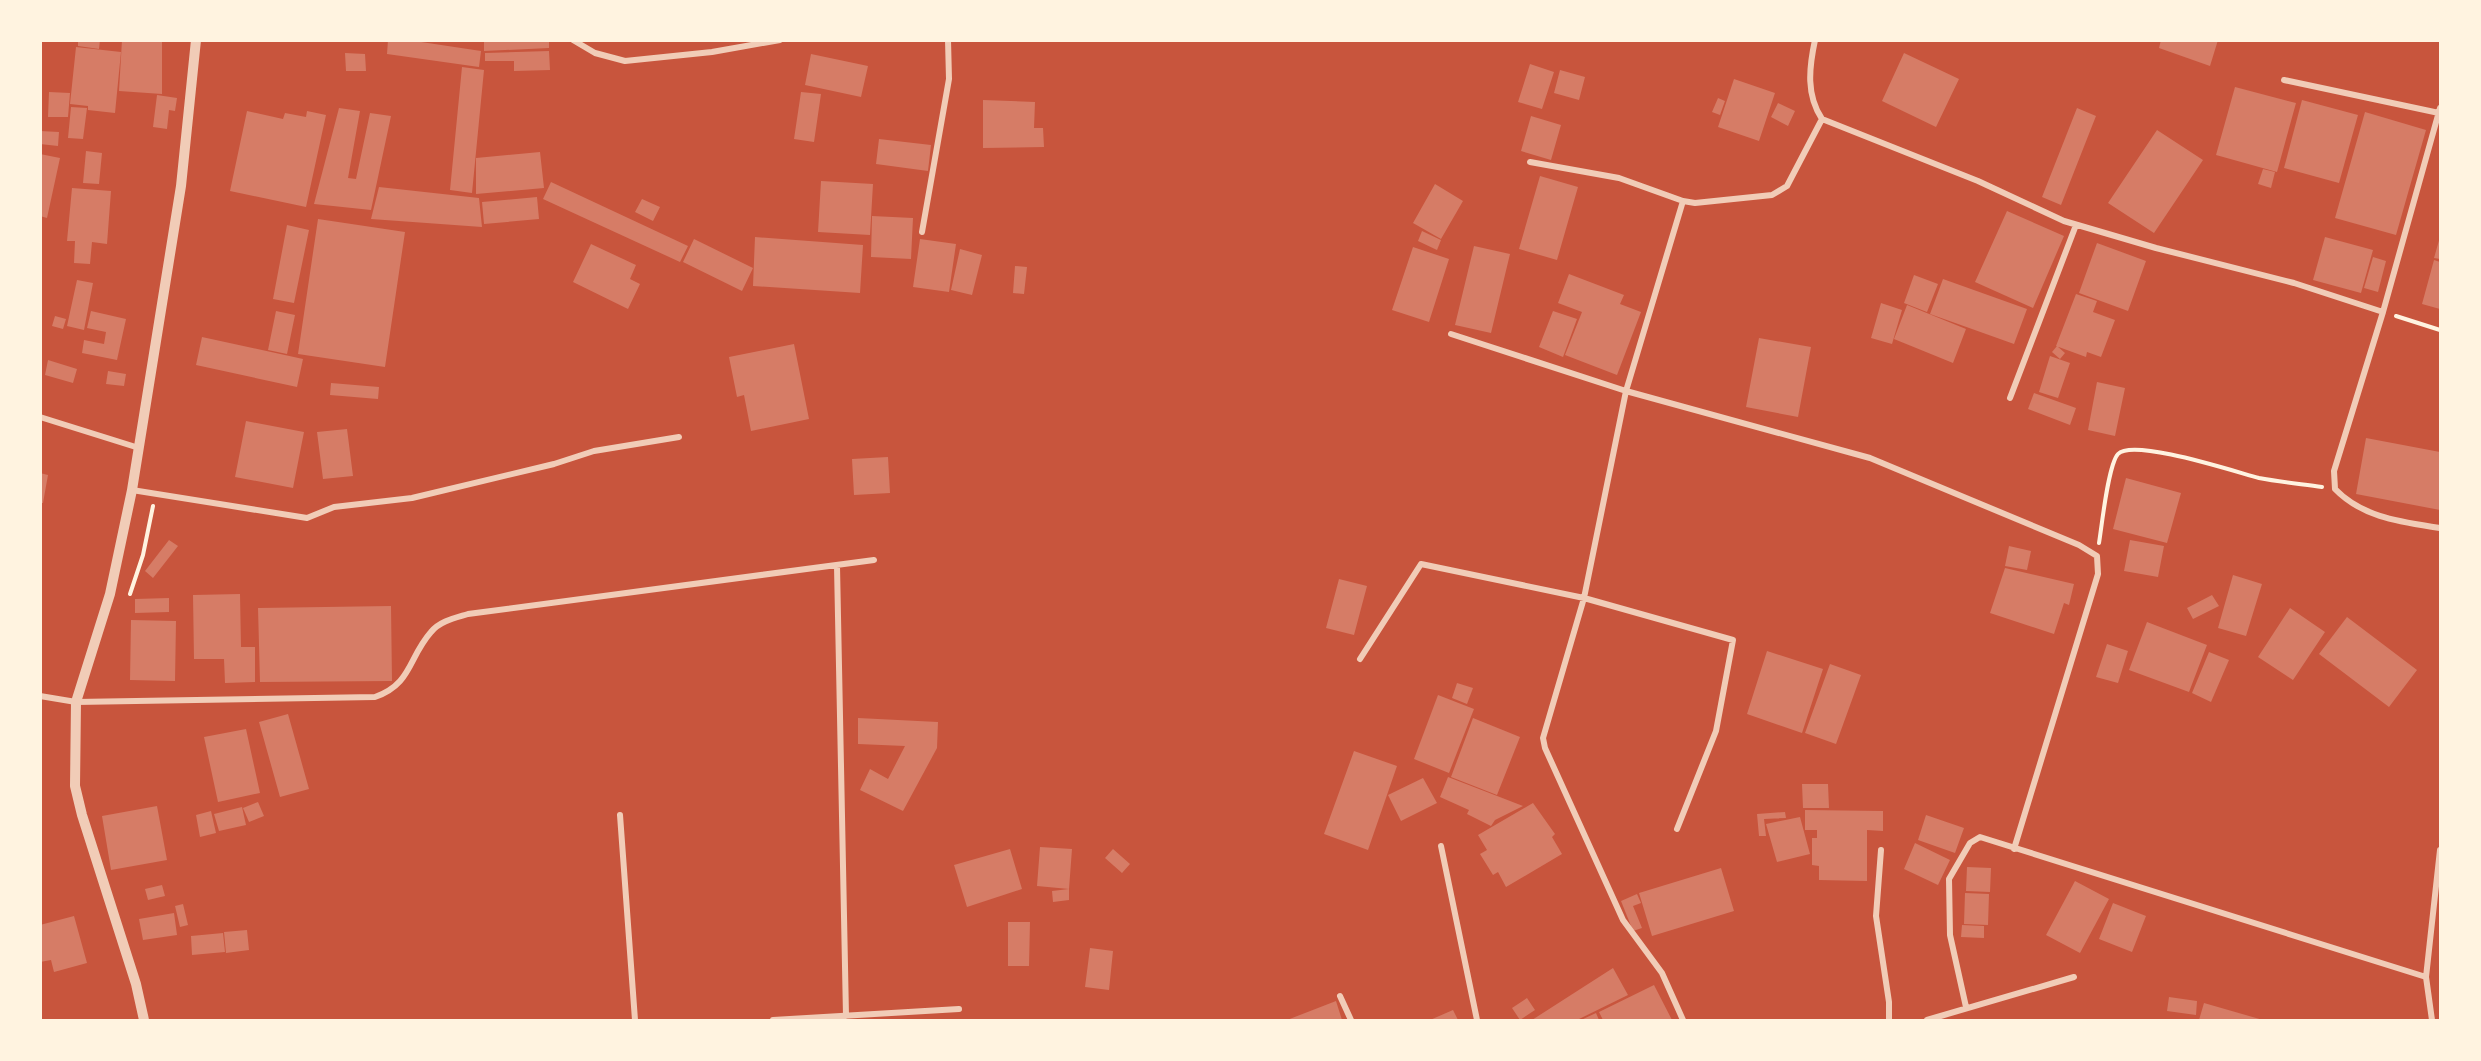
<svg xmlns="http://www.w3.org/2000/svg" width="2481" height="1061" font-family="'PT Sans',sans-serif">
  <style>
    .building { fill: #d67c66 }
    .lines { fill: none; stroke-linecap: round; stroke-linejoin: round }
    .path { stroke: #fff3e0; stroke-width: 4 }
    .minor { stroke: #f1ccb7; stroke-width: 6 }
    .tertiary { stroke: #f1ccb7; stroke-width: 10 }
  </style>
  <rect width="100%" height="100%" fill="#c8553d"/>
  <path class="building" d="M78,40H100L99,49L78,46Z
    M122,40H162V94L119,91Z
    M388,40H408L481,51L479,67L387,54Z
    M484,40H549V48L484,51Z
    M2161,40H2218L2210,66L2159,48Z
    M76,47L121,52L115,113L88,110V106L70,104Z
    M549,51L550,70L514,71V61H485V53Z
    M345,53L365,54L366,71H346Z
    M1904,53L1959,79L1936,127L1882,101Z
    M811,54L868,66L861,97L805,85Z
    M1530,64L1554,72L1542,109L1518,102Z
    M462,67L484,70L472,193L450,190Z
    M1560,70L1585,77L1579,100L1554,93Z
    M1734,79L1775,93L1759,141L1718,127Z
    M2235,87L2296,103L2277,172L2216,155Z
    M49,92L70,93L68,117H48Z
    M801,92L821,94L814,142L794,139Z
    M157,95L177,98L175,111L169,110L167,129L153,127Z
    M1718,98L1725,101L1720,115L1712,112Z
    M983,100L1035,102L1034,128H1043L1044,147L983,148Z
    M2302,100L2358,115L2339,183L2284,168Z
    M1778,103L1795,111L1788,126L1771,117Z
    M71,107L87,108L83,139L68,138Z
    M339,108L360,111L348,178L356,179L370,113L391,116L371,210L314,204Z
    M2077,108L2096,116L2061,205L2042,197Z
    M247,111L283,119L285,113L306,117L307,111L326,115L306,207L230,191Z
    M2365,112L2426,130L2396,235L2335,218Z
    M1531,116L1561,125L1551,160L1521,151Z
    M2157,130L2203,160L2154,233L2108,203Z
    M40,131L59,132L58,146L40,144Z
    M879,139L931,145L928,171L876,164Z
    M86,151L102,153L99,184L83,183Z
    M540,152L544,188L476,194V158Z
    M40,154L60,158L47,218L40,216Z
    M2263,169L2275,172L2271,188L2258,184Z
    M1540,176L1578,187L1557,260L1519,249Z
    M821,181L873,184L870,235L818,232Z
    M551,182L688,246L680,262L543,199Z
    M1435,184L1463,201L1441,239L1413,223Z
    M379,187L479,198L482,227L371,219Z
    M72,188L111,191L107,244L92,242L90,264L74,263L75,241H67Z
    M537,197L539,219L484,224L482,202Z
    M642,199L660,207L653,221L635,212Z
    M2007,211L2064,236L2033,308L1975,282Z
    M872,216L913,218L911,259L871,257Z
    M318,219L405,232L385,367L298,354Z
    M287,225L309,230L294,303L273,299Z
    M1422,231L1441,240L1437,250L1418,241Z
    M755,237L863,245L860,293L753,286Z
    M2325,237L2373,250L2361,293L2313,280Z
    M2440,237V259L2434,258Z
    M694,239L753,268L742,291L683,262Z
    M920,239L956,244L949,292L913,287Z
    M2097,243L2146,261L2128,311L2079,293Z
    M591,244L636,265L630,279L640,284L628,309L573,282Z
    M1474,246L1510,254L1491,333L1455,325Z
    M1413,247L1449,259L1429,322L1392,310Z
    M960,249L982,255L972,295L951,290Z
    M2373,257L2386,261L2378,292L2364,288Z
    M2434,260L2440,262V309L2422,304Z
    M1015,266L1027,267L1024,294L1013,293Z
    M1569,274L1624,295L1620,304L1641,312L1617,375L1565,355L1582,312L1558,303Z
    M1914,275L1938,284L1927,312L1904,303Z
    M1943,279L2027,309L2014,344L1930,314Z
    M77,280L93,283L84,330L67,326Z
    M2076,294L2097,301L2093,312L2115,320L2101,357L2087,352L2086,357L2056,346Z
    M1881,303L1902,310L1892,344L1871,338Z
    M1907,305L1966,329L1953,363L1894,339Z
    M91,311L126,319L117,360L82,353L84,340L104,344L106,332L87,328Z
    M276,311L295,315L287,354L268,350Z
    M1553,311L1577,319L1563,357L1539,347Z
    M55,316L66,319L63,329L52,326Z
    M202,337L303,359L297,387L196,365Z
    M1759,338L1811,347L1798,417L1746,407Z
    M794,344L809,419L751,431L744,395L737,397L729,357Z
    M2057,346L2065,353L2060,359L2052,352Z
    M2050,356L2070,363L2058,398L2039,392Z
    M48,360L77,369L73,383L45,375Z
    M108,371L126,374L124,386L106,384Z
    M2097,382L2125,388L2115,436L2088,430Z
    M331,383L379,387L378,399L330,395Z
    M2034,393L2076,408L2070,425L2028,409Z
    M246,421L304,432L293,488L235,477Z
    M347,429L353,476L323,479L317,432Z
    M2366,438L2440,452V510L2356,494Z
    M888,457L890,493L854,495L852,459Z
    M40,473L48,475L43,503H40Z
    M2126,478L2181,493L2167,543L2113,529Z
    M169,540L178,546L153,578L145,571Z
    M2130,540L2164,546L2158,577L2124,571Z
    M2009,546L2031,551L2027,570L2005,566Z
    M2005,568L2074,584L2069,605L2064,603L2054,634L1990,613Z
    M2233,575L2262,584L2246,636L2218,628Z
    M1339,579L1367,586L1354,635L1326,628Z
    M240,594L241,647H255V682L225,683L224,659H194L193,595Z
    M2212,595L2219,606L2193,619L2187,608Z
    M169,598V612L135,613V599Z
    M391,606L392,681L260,682L258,608Z
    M2290,608L2325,632L2293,680L2258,657Z
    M2347,617L2417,670L2389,707L2319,654Z
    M131,620L176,621L175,681L130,680Z
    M2147,622L2207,645L2189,692L2129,670Z
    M2107,644L2128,651L2118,683L2096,677Z
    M1767,651L1823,669L1802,733L1747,714Z
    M2209,652L2229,660L2211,702L2192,693Z
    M1830,664L1861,675L1836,744L1805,733Z
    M1457,683L1473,688L1467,704L1452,698Z
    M1438,695L1474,709L1449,773L1414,759Z
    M288,714L309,789L280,797L259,722Z
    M858,718L938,722L937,748L903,811L860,790L870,769L888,779L905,746L858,744Z
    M1473,718L1520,737L1497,795L1451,777Z
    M246,729L260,793L218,802L204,737Z
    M1354,751L1397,766L1368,850L1324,834Z
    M1448,777L1523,806L1495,820L1491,826L1467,814L1469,810L1440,797Z
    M1423,778L1437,803L1401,821L1388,795Z
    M1802,784H1828L1829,808H1803Z
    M258,802L264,816L249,822L243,808Z
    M1533,803L1555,834L1552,837L1562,854L1506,887L1498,872L1493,875L1480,854L1487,850L1478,835Z
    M157,806L167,860L111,870L102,816Z
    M242,807L246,825L219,831L214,814Z
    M1805,810L1883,811V831L1867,830V881L1819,880V866L1812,865V838H1817V830H1805Z
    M211,811L216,833L200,837L196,815Z
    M1785,812L1786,818L1764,819L1766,836H1759L1757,814Z
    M1926,815L1964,828L1955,853L1918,840Z
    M1800,817L1810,854L1777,862L1766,824Z
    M1915,843L1950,860L1938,885L1904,869Z
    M1040,847L1072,849L1069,889L1037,886Z
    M1010,849L1022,889L967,907L954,865Z
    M1113,849L1130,864L1122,873L1105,858Z
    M1967,867L1991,868L1990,892L1966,891Z
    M1721,868L1734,911L1652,936L1639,893Z
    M2075,881L2109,899L2080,953L2046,935Z
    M162,885L165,896L148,900L145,889Z
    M1069,889V900L1053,902L1052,891Z
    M1965,893L1989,894L1988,925L1964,924Z
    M1637,894L1641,903L1633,906L1642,928L1633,931L1621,901Z
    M2113,903L2146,916L2132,952L2099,939Z
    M183,904L188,925L180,927L175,906Z
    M174,913L177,935L143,940L139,919Z
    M74,916L87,963L54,972L51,960L40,962V925Z
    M1008,922H1030L1029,966H1008Z
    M1962,925L1984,926V938L1961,937Z
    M247,930L249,950L226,953L224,932Z
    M223,933L225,952L192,955L191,936Z
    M1090,948L1113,951L1109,990L1085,987Z
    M1613,968L1628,995L1577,1020H1532Z
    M1654,985L1672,1020H1603L1599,1012Z
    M2169,997L2197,1001L2196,1015L2167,1011Z
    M1527,998L1535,1010L1520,1020L1512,1008Z
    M1336,1001L1342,1020H1287Z
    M2204,1003L2263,1020H2199Z
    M1453,1010L1458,1020H1430Z
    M1596,1013L1599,1020H1581Z"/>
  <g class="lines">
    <path class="path" d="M2396,316L2440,330
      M2099,543C2102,525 2108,465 2118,454C2133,438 2236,472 2259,478C2280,482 2301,484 2322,487
      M130,594L143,555L153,506"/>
    <path class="minor" d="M573,40L595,53L625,61L712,52L780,40
      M1815,40C1809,68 1806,95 1822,119L1978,181L2064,221L2156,248L2294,283L2383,312
      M2284,80L2439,113
      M2440,108L2383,312L2334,471L2335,489C2363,518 2402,522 2440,528
      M1530,162L1619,178L1683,201L1695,203L1772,195L1787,186L1822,119
      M922,232L949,79L948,40
      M1451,334L1626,391L1870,458L2079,545L2097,556L2098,574L2014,849
      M2010,398L2076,225
      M40,417L139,448
      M132,490L307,518L334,507L412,498L554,464L594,451L679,437
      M837,566L846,1016
      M1360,659L1421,564L1584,598L1733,640L1716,731L1677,829
      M40,696L76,702L375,697C412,684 408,658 431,632C440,621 455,618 468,614L874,560
      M620,815L635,1020
      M1441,846L1477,1020
      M1881,850L1876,916L1889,1002V1020
      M1340,996L1351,1020
      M1966,1007L1950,935L1949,879L1970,843L1980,837L2426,977
      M773,1020L959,1009
      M1683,1020L1662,973L1623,920L1545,748L1543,738L1584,598L1626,391L1683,201
      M1927,1020L2074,977
      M2432,1020L2426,977L2440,850"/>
    <path class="tertiary" d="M144,1020L136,984L82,815L75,786L76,702L110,594L132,490L181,186L196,40"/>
  </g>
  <rect width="2481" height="1061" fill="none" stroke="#fff3e0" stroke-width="84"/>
</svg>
